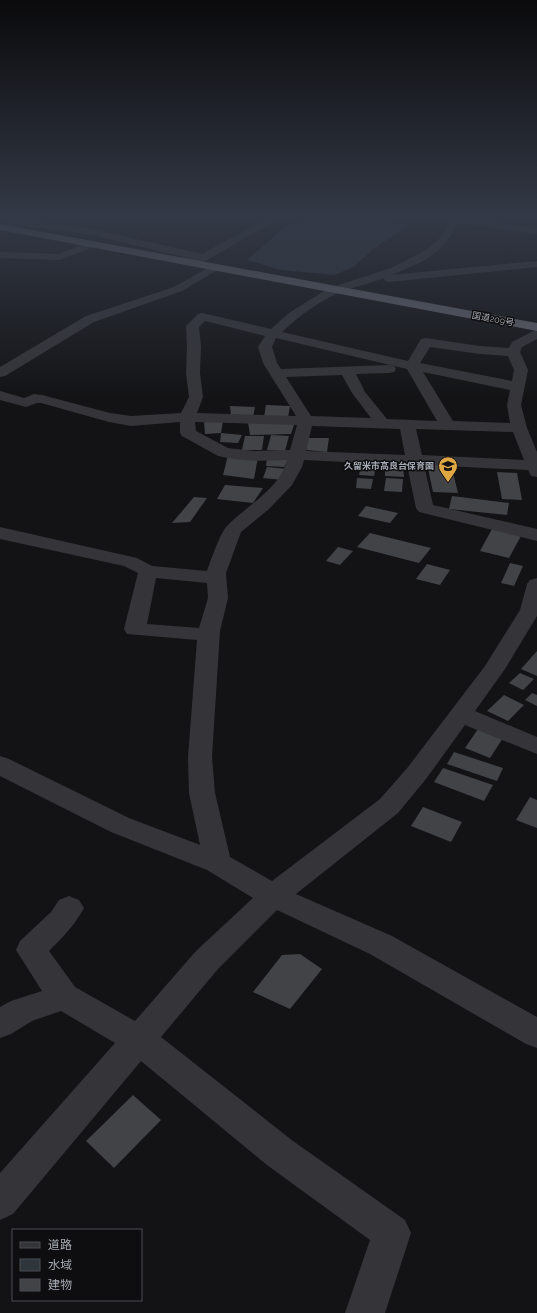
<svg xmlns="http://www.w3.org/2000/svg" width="537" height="1313" font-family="Raleway,'Noto Sans JP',sans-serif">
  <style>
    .water { fill: #2e363c }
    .building { fill: #424347 }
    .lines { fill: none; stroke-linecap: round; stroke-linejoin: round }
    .minor { fill: #353539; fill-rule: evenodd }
    .highway { fill: #61636a; fill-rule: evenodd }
    .labels { text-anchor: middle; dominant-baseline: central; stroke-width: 3; stroke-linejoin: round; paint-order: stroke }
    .far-street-label { font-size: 9px; fill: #a6aab4; stroke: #0e0e10 }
    .far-poi-label { font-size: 9px; font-weight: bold; fill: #a6aab4; stroke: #0e0e10; text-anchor: end }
  </style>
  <rect width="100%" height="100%" fill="#131315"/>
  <path class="water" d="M318,217H373L380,221L409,225L372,250L355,266L335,275L281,270L247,260L285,227Z"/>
  <path class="building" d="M266,405L290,406L288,418L264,417Z
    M230,406L255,407L253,417L231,415Z
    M204,421H223L221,433L205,434Z
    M248,422H295L291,434L250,435Z
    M221,433L242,435L238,443L220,442Z
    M271,435L289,436L285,451L267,450Z
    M245,436H264L262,450H242Z
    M308,438H329L327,452L306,450Z
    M228,455L258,457L254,479L223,475Z
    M290,456L284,467L266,466L267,458Z
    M427,464H451L458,493L433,492Z
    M361,465L376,467L374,476L359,475Z
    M385,466L403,467L404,477L385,476Z
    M267,467L288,469L282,480L263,478Z
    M497,472L517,473L522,500L502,499Z
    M357,478L373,479L371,489L356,488Z
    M386,478L403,479L402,492L384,491Z
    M225,485L263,488L253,503L217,499Z
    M452,496L509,503L507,515L449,509Z
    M194,497L207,498L190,522L172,523Z
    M366,506L398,513L390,523L358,516Z
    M492,529L521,536L509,558L480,551Z
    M370,533L431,548L419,563L357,547Z
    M338,547L353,551L340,565L326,561Z
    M510,563L523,566L514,586L501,583Z
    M427,564L450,570L440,585L416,579Z
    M537,651V676L521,669Z
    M520,673L534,679L523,690L509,683Z
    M532,693L537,695V706L525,700Z
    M504,695L524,705L508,721L487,711Z
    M478,729L503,738L490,758L465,748Z
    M454,752L503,768L497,781L447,764Z
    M443,768L493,785L484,801L434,782Z
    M530,797L537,800V828L516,820Z
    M423,807L462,822L451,842L411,826Z
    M300,954L322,969L290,1009L253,992L282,955Z
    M133,1095L161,1120L114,1168L86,1141Z"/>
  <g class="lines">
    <path class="minor" d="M0,217L92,229L202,254L270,217H282L207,260L191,266L185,263L192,259L92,235L0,222Z
      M452,217H462L461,218L537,228V234L458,223C443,254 422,263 391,275L537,261V267L389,282L385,281L384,278C371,283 358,286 345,290C322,299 300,315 282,332L408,361L421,339L426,338L480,346L509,348L512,342L537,329V339L522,347L520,352L528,370L521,405L527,428L537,452V477L531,476L528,470L424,465L433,505L537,529V541L419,512L416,508L407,465L304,460L302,467L292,485L269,509L241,532L226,573L228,598L220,631L212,757L215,793L230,857L272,881L380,799L408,767L485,666L520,610L527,584L530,580L537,578V616L505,669L475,711L537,737V754L465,725L426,779L398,813L296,894L392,936L537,1017V1048L526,1044L370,954L277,910L218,969L161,1037L293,1141L405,1220L411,1233L385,1313H345L370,1240L267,1165L141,1061L13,1214L0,1220V1173L115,1043L61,1011L32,1021L11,1034L0,1038V1007L11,1001L42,991L16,950L20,941L51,912L59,900L69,896L79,900L84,908C75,925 62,938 49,951L75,987L135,1021L196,951L253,898L207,870L111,832L0,776V756L9,759L129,818L200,845L189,793L188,757L197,640L127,634L124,629L138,573L124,566L0,539V527L137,558L152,566L207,571C211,560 220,533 227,526C247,505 279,490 287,460C265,461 241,462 218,456L182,436L180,433V422L131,426L109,422L41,403H37L26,407L0,400V391L24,398L34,394L42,395L110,413L131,416L181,413L189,397L186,373L187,347L186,326L198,314L202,313L271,329L289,313L324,291L336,286L391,268L426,250L440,238ZM205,321L265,336L258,347L263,363L296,416L197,413L203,397L200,373L201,347L199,327ZM276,338L407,369L437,421L387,419L365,392L356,374L389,373L394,372L396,369L394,366L389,365L281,369L277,363L272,347ZM430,347L480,354L508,356L514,370L512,381L420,363ZM423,372L510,390L507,405L510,423L453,421ZM342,375L352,393L371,418L311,416L286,377ZM195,422L297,425L290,450L254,451L228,448L196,431ZM312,426L400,429L405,455L306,451ZM416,429L513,432L524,460L422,455ZM156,578L207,583L208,598L199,628L147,624Z
      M92,241L97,244L96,246L60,260L0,258V252L59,254Z
      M215,264L221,267L219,269L182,291L94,322L5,376L0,377V367L86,316L174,287Z"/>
    <path class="highway" d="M0,224L537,323V331L0,230Z"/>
  </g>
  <linearGradient id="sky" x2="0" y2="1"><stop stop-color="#0a0a0c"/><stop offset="0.54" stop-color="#333946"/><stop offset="1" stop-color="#333946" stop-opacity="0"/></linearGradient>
  <rect width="537" height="400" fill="url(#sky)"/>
  <defs>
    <g id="school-pin" transform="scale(1)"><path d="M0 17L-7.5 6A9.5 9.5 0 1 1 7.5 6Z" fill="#dfa741" stroke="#0e0e10"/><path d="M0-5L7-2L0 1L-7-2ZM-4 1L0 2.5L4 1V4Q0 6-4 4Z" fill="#111"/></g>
  </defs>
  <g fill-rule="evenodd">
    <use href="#school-pin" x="448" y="466"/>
  </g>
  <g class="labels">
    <g class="far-street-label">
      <text transform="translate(493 319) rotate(11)">国道209号</text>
    </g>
    <g class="far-poi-label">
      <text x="434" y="466">久留米市高良台保育園</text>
    </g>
  </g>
  <rect x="12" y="1229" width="130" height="72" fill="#0e0e10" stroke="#4b4c52"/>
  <rect x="20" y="1242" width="20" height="6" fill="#353539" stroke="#4b4c52"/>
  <text x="48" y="1249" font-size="12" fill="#a6aab4">道路</text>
  <rect x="20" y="1259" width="20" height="12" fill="#2e363c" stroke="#4b4c52"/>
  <text x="48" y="1269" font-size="12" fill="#a6aab4">水域</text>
  <rect x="20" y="1279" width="20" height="12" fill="#424347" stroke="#4b4c52"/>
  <text x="48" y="1289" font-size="12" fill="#a6aab4">建物</text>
</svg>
